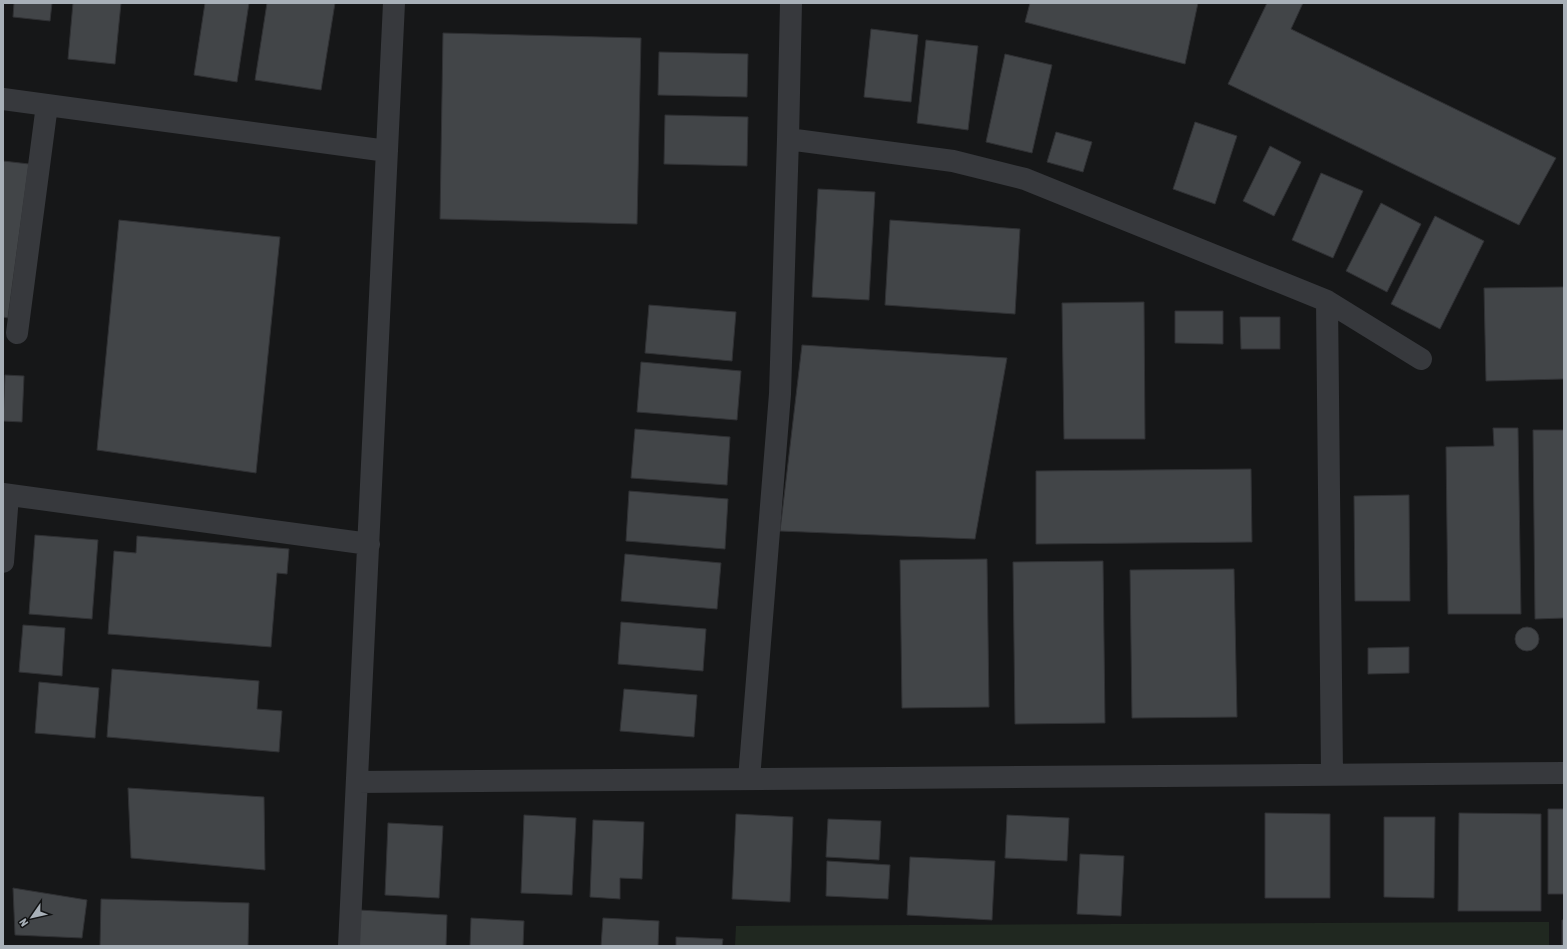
<svg xmlns="http://www.w3.org/2000/svg" width="1567" height="949" font-family="'Asap Condensed',sans-serif">
  <style>
    .green { fill: #202820 }
    .building { fill: #424548; stroke: #303134 }
    .lines { fill: none; stroke-linecap: round; stroke-linejoin: round }
    .minor { stroke: #37393d; stroke-width: 22 }
  </style>
  <rect width="100%" height="100%" fill="#161718"/>
  <path class="green" d="M1549,922V946H735L736,926Z"/>
  <path class="building" d="M14,3H52L50,21L13,17Z
    M73,3H121L115,64L68,59Z
    M205,3H249L237,82L194,75Z
    M267,3H335L321,90L255,80Z
    M1030,3H1198L1185,64L1025,22Z
    M1267,3H1303L1291,29L1556,158L1519,225L1228,84Z
    M871,29L918,35L911,102L864,97Z
    M443,33L641,38L637,224L440,219Z
    M926,40L978,46L968,130L917,123Z
    M659,52L748,54L747,97L658,95Z
    M1005,54L1052,65L1032,153L986,142Z
    M665,115L748,117L747,166L664,164Z
    M1195,122L1237,136L1215,204L1173,189Z
    M1056,132L1092,142L1083,172L1047,162Z
    M1270,146L1301,162L1274,216L1243,201Z
    M3,161L29,164L8,318L3,317Z
    M1321,173L1363,191L1333,258L1292,240Z
    M818,189L875,192L869,300L812,297Z
    M1381,203L1421,224L1387,292L1346,271Z
    M1435,216L1484,241L1440,329L1391,304Z
    M119,220L280,237L256,473L97,450Z
    M890,220L1020,229L1015,314L885,305Z
    M1564,287V379L1486,381L1484,288Z
    M1144,302L1145,439H1064L1062,303Z
    M649,305L736,312L732,361L645,353Z
    M1175,311H1223V344L1175,343Z
    M1240,317H1280V349H1241Z
    M802,345L1007,358L975,539L780,531Z
    M641,362L741,371L737,420L637,412Z
    M5,375L24,376L22,422L3,421Z
    M1493,428H1518L1521,614H1448L1446,447L1494,446Z
    M635,429L730,437L727,485L631,478Z
    M1533,430H1564V618L1535,619Z
    M1251,469L1252,542L1036,544V471Z
    M629,491L728,499L725,549L626,541Z
    M1409,495L1410,601H1355L1354,496Z
    M35,535L98,540L92,619L29,614Z
    M137,536L289,549L287,574L277,573L271,647L108,634L114,551L136,553Z
    M625,554L721,563L717,609L621,601Z
    M987,559L989,707L902,708L900,560Z
    M1103,561L1105,723L1015,724L1013,562Z
    M1234,569L1237,717L1132,718L1130,570Z
    M621,622L706,629L703,671L618,664Z
    M23,625L65,628L62,676L19,672Z
    M1515 639a12 12 0 1 1 24 0a12 12 0 1 1-24 0Z
    M1409,647V673L1368,674V648Z
    M112,669L259,681L257,709L282,711L279,752L107,737Z
    M39,682L99,688L95,738L35,733Z
    M624,689L697,695L694,737L620,731Z
    M128,788L264,797L265,870L131,858Z
    M1548,809H1564V894H1548Z
    M1265,813L1330,814V898H1265Z
    M1459,813L1541,814V911H1458Z
    M736,814L793,817L790,902L732,899Z
    M524,815L576,818L572,895L521,893Z
    M1007,815L1069,818L1067,861L1005,858Z
    M1384,817H1435L1434,898L1384,897Z
    M828,819L881,821L879,860L826,857Z
    M593,820L644,822L642,879L620,878V899L590,897Z
    M388,823L443,826L439,898L385,895Z
    M1080,854L1124,856L1121,916L1077,914Z
    M910,857L995,861L992,920L907,915Z
    M827,861L890,865L888,899L826,896Z
    M13,888L87,900L82,938L15,935Z
    M101,899L249,903L248,946H100Z
    M359,910L447,915L446,946H357Z
    M471,918L524,921L523,946H470Z
    M603,918L659,921L658,946H601Z
    M1562,920H1564V946H1562Z
    M676,937L723,939L722,946H676Z"/>
  <g class="lines">
    <path class="minor" d="M3,99L387,151
      M788,139L953,161L1025,179L1327,301L1421,359
      M1327,301L1332,774
      M17,333L47,105
      M3,494L369,544
      M3,562L8,495
      M749,779L780,394L788,139L791,3
      M357,782L1564,773
      M349,946L394,3"/>
  </g>
  <rect width="1567" height="949" fill="none" stroke="#a8b0b8" stroke-width="8"/>
  <g transform="translate(32 917) rotate(236)" stroke="#111213" stroke-width="3" paint-order="stroke">
  <path d="M0-3L7 15L0 10L-7 15Z" fill="#a8b0b8"/>
  <text y="-6" font-size="11" font-weight="bold" text-anchor="middle" fill="#a8b0b8">N</text>
  </g>
</svg>
